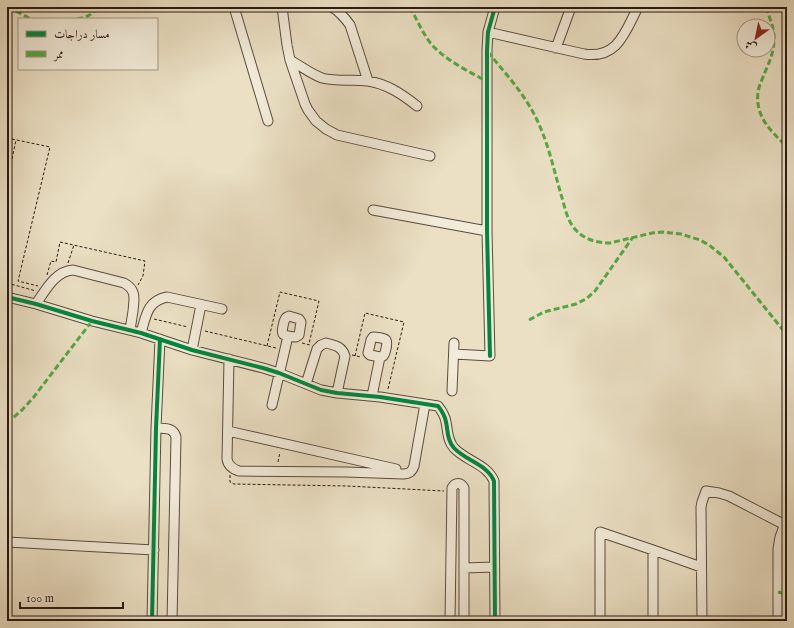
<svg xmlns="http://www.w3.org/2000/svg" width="794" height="628" font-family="'IM FELL English',Amiri,serif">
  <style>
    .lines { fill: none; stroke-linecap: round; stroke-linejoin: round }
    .minor-casing { stroke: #5b4b3e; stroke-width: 11 }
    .path { stroke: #2b1912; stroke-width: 1; stroke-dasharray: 3 2; stroke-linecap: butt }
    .minor { stroke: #f2ebd9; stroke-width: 9 }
    .quiet { stroke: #54a942; stroke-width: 3; stroke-dasharray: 6 3; stroke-linecap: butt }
    .cycleway-casing { stroke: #f2ebd9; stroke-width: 6 }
    .cycleway { stroke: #00873e; stroke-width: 4 }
  </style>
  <rect width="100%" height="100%" fill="#ebe0c4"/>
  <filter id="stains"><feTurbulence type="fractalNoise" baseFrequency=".005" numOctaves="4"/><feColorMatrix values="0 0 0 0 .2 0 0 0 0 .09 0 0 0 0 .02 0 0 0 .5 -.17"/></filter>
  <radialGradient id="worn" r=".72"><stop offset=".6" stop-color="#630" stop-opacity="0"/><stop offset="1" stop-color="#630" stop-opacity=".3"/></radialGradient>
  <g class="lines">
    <g class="minor-casing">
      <path id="minor" d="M234,7L268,121
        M282,7L287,45L290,60L305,104L308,110L316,121L326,129L337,135L430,156
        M332,7C340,12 345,18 350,25L368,81
        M488,32L584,54C618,59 625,32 638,7
        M556,48L571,7
        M290,60C301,66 311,74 322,78C337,82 353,79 368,81C387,84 402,94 417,106
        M373,210L487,231
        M7,297L36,304L92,321L141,333L192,350L263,368L279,373L321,390L337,393L380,397L438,406C442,411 445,416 446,422C448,431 447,440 454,448C466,461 487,464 494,481L495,621
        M36,304C45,291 55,271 73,270L124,283C137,290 134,299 133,311C132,317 131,324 130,330
        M289,316L299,319L301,322L299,335L296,337C293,337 285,336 283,334C281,332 284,320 286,318C286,317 288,317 289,316Z
        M141,333C146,316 147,301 167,297L222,309
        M192,350L201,305
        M454,354L490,356L487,231V50L488,32L495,7
        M229,359L227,459C228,466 233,469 239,471L346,472L403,474C409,474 412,472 414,466L425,404
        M306,384L317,349L321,345L326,343C334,345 342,346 345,356L337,393
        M452,391L454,343
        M372,396L380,357C381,357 382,357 383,356C385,355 388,343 386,340C384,338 376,337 373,337L371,340L368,353L370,355L380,357
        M272,405L288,336
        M156,428C166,429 173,427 176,437L172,621
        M228,431L396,469
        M7,542L154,550
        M464,568L494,567
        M152,621L156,428L160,339
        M450,621L452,488C455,482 461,482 464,488V621
        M600,621V532L653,550L701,567
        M653,621V550
        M702,621L701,507L702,502L706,491L719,493L729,496L787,526
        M778,621V549L780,537L785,524"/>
    </g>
    <path class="path" d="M7,138L50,147L18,281L38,286
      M12,159L16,140
      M68,263L74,245
      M47,275L51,261L56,262L60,242L145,261L143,276L138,285
      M7,283L36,291
      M154,319L188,327
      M205,331L276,348
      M302,343L310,345
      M267,346L280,292L319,301L309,344
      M352,355L361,357
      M355,356L365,313L404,322L388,389
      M278,462L280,452
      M230,475V482L234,484L347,486L444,491"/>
    <use href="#minor" class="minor"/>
    <path class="quiet" d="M8,7L31,19
      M410,7C417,20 423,34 432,45C447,61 468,71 486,81
      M766,7C769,18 775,28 774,40C774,51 770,61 765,72C763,78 759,85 758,92C755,117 771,131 787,147
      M77,19C86,17 92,16 97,7
      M488,52C504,72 523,92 535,116C547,139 553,166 560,191C564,203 566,218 574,228C583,239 596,243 610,243L652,233L662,232L681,234L700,240L709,245L724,257L787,335
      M529,320L544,312L576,304L586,299L595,291L633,237
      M7,423L22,410L33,398L92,321
      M778,592L787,594"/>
    <g class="cycleway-casing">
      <path id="cycleway" d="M7,297L36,304L92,321L141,333L192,350L263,368L279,373L321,390L337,393L380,397L438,406C442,411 445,416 446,422C448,431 447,440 454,448C466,461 487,464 494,481L495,621
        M490,356L487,231V50L488,32L495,7
        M152,621L156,428L160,339"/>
    </g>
    <use href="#cycleway" class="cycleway"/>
  </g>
  <rect width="794" height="628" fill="none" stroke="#ebe0c4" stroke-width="24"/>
  <rect x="8" y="8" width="778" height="612" fill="none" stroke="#2b1912" stroke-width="2"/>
  <rect x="12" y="12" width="770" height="604" fill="none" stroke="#2b1912"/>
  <rect x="18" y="18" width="140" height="52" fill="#f2ebd9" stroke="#a29789"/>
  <rect x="26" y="31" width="20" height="6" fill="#00873e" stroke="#a29789"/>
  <text x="54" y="38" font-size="12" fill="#2b1912">مسار دراجات</text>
  <rect x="26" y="51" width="20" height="6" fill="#54a942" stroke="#a29789"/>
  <text x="54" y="58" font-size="12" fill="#2b1912">ممر</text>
  <g transform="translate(756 38) rotate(213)"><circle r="19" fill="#f2ebd9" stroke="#a29789"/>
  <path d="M0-3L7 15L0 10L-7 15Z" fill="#8f2418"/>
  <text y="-6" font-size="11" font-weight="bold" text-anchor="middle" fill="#2b1912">ش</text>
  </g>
  <path d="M20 602v6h103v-6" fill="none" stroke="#2b1912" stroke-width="2"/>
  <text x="26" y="602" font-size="12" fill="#2b1912" stroke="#f2ebd9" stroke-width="3" paint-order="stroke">100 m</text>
  <rect width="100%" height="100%" filter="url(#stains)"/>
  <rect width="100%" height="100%" fill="url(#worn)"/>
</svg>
